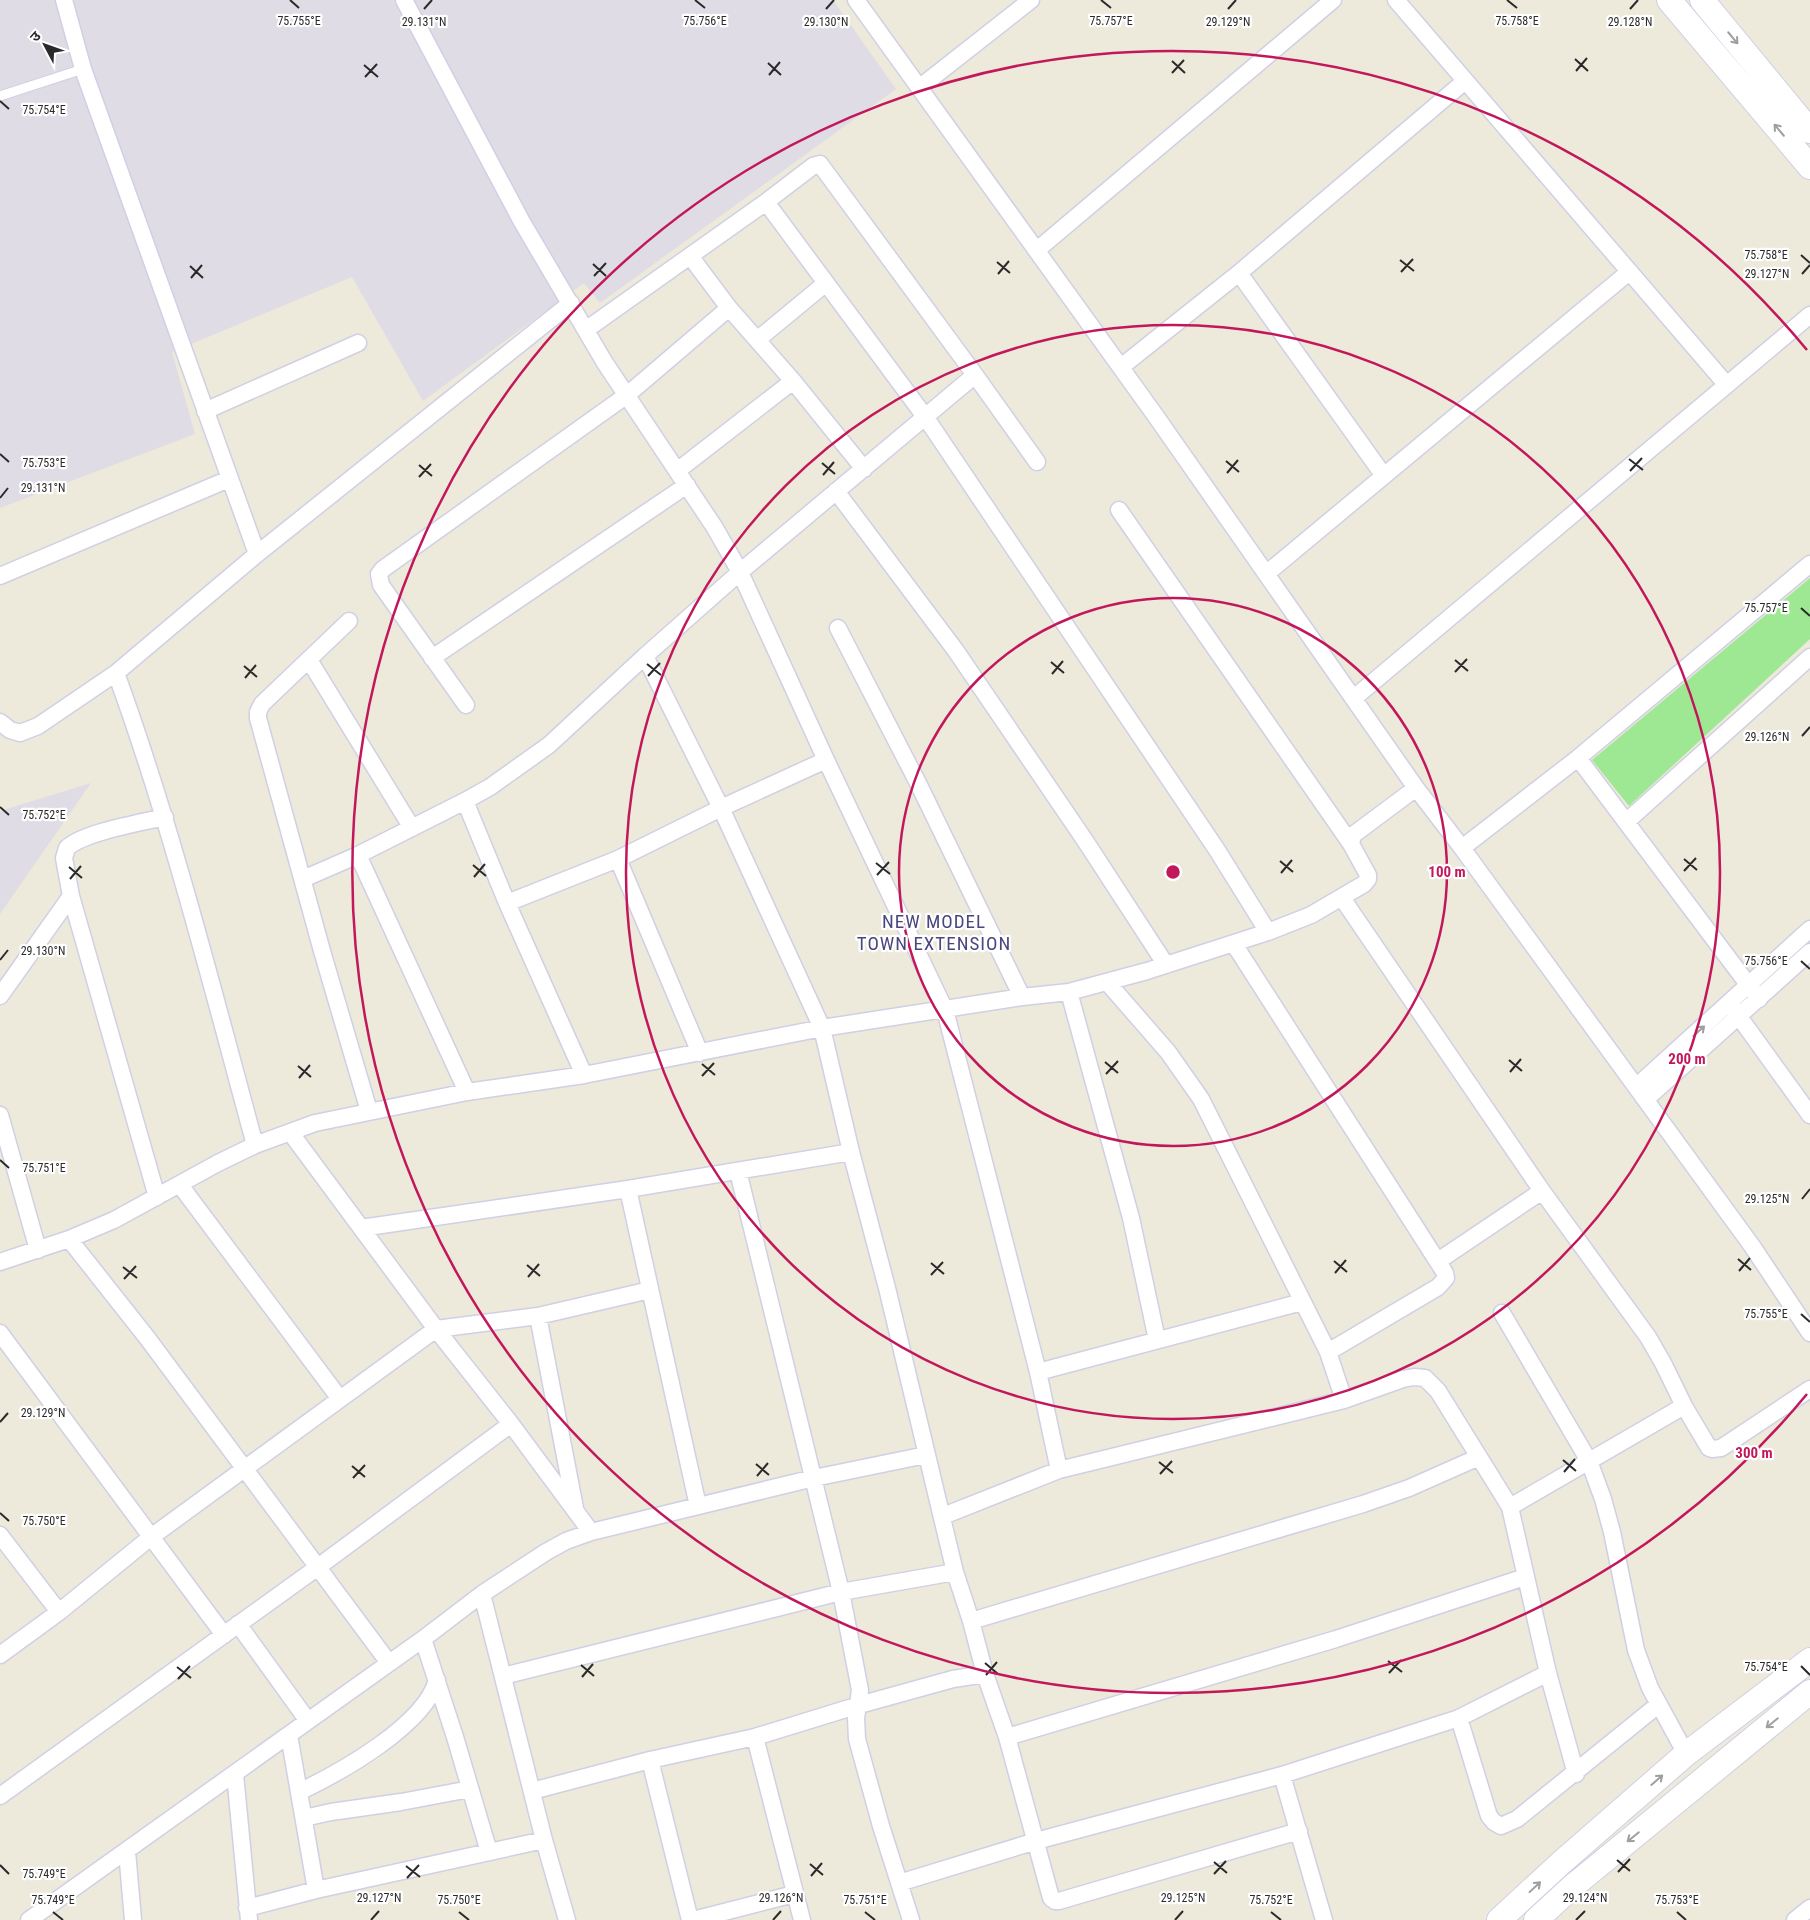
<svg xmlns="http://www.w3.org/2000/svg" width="1810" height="1920" font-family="'Roboto Condensed','Noto Sans Devanagari',sans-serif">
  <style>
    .industrial { fill: #e0dce5 }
    .green { fill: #9fe893 }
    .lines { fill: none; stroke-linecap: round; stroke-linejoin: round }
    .service-casing { stroke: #d0d0e4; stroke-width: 11 }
    .minor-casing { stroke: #d0d0e4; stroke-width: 19 }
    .secondary-casing { stroke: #d0d0e4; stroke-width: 26 }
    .service { stroke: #fff; stroke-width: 9 }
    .minor { stroke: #fff; stroke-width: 16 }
    .secondary { stroke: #fff; stroke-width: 24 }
    .oneway { stroke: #9f9f9f }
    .ticks { fill: none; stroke: #2a2a2a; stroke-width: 2 }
    .ring { fill: none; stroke: #c2185b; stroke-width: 2.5 }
    .labels { text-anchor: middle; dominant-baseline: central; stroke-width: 4.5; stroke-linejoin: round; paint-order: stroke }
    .neighbourhood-label { font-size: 19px; letter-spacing: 1px; fill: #49477e; stroke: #fff }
    .ticks-label { font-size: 12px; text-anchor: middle; fill: #2a2a2a; stroke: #fff; stroke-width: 4.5; stroke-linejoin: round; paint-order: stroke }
    .centre { fill: #c2185b; stroke: #fff; stroke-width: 2.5 }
    .ring-label { font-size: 15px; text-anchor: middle; font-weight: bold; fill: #c2185b; stroke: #fff; stroke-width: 4.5; stroke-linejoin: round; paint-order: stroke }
  </style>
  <rect width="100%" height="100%" fill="#ede9db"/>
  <path class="industrial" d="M0,0H833L896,89L600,303L584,283L423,401L352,277L172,352L195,434L0,508Z
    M91,783L0,914V811Z"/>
  <path class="green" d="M1810,578V639L1629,806L1592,760Z"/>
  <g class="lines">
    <g class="service-casing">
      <path id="service" d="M0,96L83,69"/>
    </g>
    <g class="minor-casing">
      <path id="minor" d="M64,0L83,69L257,554
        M404,0L522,222L605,363L715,528L740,572L826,760L945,1010L1038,1372L1059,1470
        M856,0L1155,415L1416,788L1462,848L1752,1246L1810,1333
        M1396,0L1726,384
        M919,88L1031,0
        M766,202L926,418L1217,850L1268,932
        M1037,250L1333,0
        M690,256L729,308L793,381L864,469
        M1239,273L1384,476
        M587,329L766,202L813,166L820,164L975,375L1037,462
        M757,340L826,283
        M1121,367L1239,273L1465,81
        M205,411L358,343
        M677,471L793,381
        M836,491L956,651L1086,842L1166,965
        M1119,510L1351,844
        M1266,574L1629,272
        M0,576L229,479
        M349,621L262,704L258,712V718L322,951L369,1111
        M838,628L918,783L1022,997
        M645,656L721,808L822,1028L851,1152L887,1288L955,1572L971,1621L985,1674L1007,1737L1051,1898L1055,1901H1059L1299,1831
        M432,658L687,485
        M309,660L412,828
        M116,673C172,827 212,987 255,1145
        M1354,698L1810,315
        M466,705L381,585L379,574L383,569L627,395L729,308
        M0,722L10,730L20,733L38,726L116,673L257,554L571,303
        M1578,758L1759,999
        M465,801L507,903L584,1075
        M1626,822L1810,657
        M1462,848L1578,758L1810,564
        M358,855L467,1092
        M618,859L700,1053
        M303,879L358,855L465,801L490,787L549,745L645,656L740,572L975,375
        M1342,898L1542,1191L1648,1337L1663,1363L1684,1406L1709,1448L1712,1449L1721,1448L1810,1389
        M507,903L618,859L721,808L826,760
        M1234,944L1445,1273L1446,1278L1438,1287L1328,1352
        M1107,982L1168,1052L1201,1099L1328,1352L1344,1400
        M1069,992L1131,1218L1157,1340
        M0,996L71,896
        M1732,1007L1810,1115
        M1636,1087L1810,929
        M1646,1099L1810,952
        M0,1115L38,1250
        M290,1132L436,1329L511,1424L591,1532
        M738,1171L841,1592L860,1690L856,1718L857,1739L881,1826L911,1920
        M180,1185L340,1399
        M628,1189L698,1506
        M157,1197L71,896L64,858L67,848C84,832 140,823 165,817
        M361,1228L628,1189L851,1152
        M69,1239L148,1339L389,1663
        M1438,1261L1542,1191
        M0,1262L69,1239L114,1220L218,1163L255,1145L315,1123L467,1092L584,1075L822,1028L1022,997L1069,992L1147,971L1268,932L1311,915L1364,884L1368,879V875L1351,844L1353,835L1416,788
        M1502,1313L1589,1461L1603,1499L1612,1532L1636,1650L1650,1688L1686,1754
        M538,1316L575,1508
        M0,1333L224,1635
        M1038,1372L1302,1302
        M1510,1507L1684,1406
        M943,1516L1059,1470L1344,1400L1403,1379L1414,1377L1425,1378L1438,1391L1510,1507L1548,1673L1576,1774
        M0,1535L59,1612
        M482,1594L544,1840L567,1920
        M971,1621L1363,1504L1409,1488L1479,1457
        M238,1624L308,1721
        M423,1639L455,1737L489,1852
        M0,1655L59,1612L151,1537L436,1329L538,1316L650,1290
        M503,1676L841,1592L955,1572
        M1459,1718L1489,1816L1494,1822L1501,1826L1517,1819L1658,1705
        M289,1735L316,1890
        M755,1737L802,1920
        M1007,1737L1336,1639L1525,1577
        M650,1760L690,1920
        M235,1774L249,1920
        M1282,1775L1324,1920
        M532,1791L650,1760L755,1737L859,1705L953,1679L985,1674
        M299,1792C341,1772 425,1725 437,1680
        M0,1796L318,1567L511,1424
        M304,1818L331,1812L401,1802L470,1789
        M127,1851L133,1920
        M899,1883L1036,1841L1282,1775L1459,1718L1548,1673
        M247,1908L316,1890L544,1840
        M29,1920L423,1639L482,1594L546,1552L566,1541L591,1532L814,1478L926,1455
        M693,1920L794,1894
        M1795,1920L1810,1908"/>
    </g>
    <g class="secondary-casing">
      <path id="secondary" d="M1669,0L1810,167
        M1702,0L1810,131
        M1499,1920L1562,1862L1686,1754L1810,1660
        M1536,1920L1572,1887L1810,1692"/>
    </g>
    <use href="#service" class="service"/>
    <use href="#minor" class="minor"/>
    <use href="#secondary" class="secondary"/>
  </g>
  <defs><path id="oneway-shaft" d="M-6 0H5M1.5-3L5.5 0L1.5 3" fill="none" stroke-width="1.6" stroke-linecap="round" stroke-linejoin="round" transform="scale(1.25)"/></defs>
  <g class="oneway">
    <use href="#oneway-shaft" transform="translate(1733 38) rotate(50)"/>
    <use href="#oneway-shaft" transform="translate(1779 130) rotate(-130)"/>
    <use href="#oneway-shaft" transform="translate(1699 1031) rotate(-42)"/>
    <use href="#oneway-shaft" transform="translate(1772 1723) rotate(141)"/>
    <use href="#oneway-shaft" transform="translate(1657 1780) rotate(-41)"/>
    <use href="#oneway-shaft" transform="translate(1633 1837) rotate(141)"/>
    <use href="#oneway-shaft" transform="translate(1535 1887) rotate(-43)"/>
  </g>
  <path class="ticks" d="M290,0L299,8M695,0L705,8M1101,0L1111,8M1507,0L1517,8M424,9L432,0M826,9L834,0M1228,9L1236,0M1630,9L1638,0M1575,59L1588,71M1172,61L1185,73M768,63L781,75M364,65L378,77M1576,71L1587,58M1172,73L1184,60M769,75L780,62M365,77L377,64M0,101L9,109M1801,255L1810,263M1400,260L1414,271M997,262L1010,273M593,264L606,276M190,266L203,278M1401,272L1413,259M998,274L1009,261M1802,274L1810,265M594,276L606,263M191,278L202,265M0,454L9,462M1629,459L1643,470M1226,461L1239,472M822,463L835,474M419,465L432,476M1630,471L1642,458M1227,473L1238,460M823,475L834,462M419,477L431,464M0,498L8,488M1801,608L1810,616M1455,660L1468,671M1051,662L1064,673M647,664L661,675M244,666L257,677M1455,672L1467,659M1052,674L1063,661M648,676L660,663M245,678L256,665M1802,736L1810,727M0,807L9,815M1684,859L1697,870M1280,861L1293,872M876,863L890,874M473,865L486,876M69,867L82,878M1684,871L1696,858M1281,873L1292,860M877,875L889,862M474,877L485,864M70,879L81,866M0,960L8,950M1801,961L1810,969M1509,1060L1522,1071M1105,1062L1118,1073M702,1064L715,1075M298,1066L311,1077M1510,1072L1521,1059M1106,1074L1118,1061M702,1076L714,1063M299,1078L310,1065M0,1160L9,1168M1802,1199L1810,1189M1738,1259L1751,1270M1334,1261L1347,1272M931,1263L944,1274M527,1265L540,1276M123,1267L137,1278M1739,1271L1750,1258M1335,1273L1346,1260M931,1275L943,1262M528,1277L539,1264M124,1279L136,1266M1801,1314L1810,1322M0,1422L8,1413M1563,1460L1576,1471M1159,1462L1173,1473M756,1464L769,1475M352,1466L365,1477M1564,1472L1575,1459M1160,1474L1172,1461M757,1476L768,1463M353,1478L365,1465M0,1513L9,1521M1388,1661L1402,1672M985,1663L998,1674M581,1665L594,1676M1801,1666L1810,1675M177,1667L191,1678M1389,1673L1401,1660M986,1675L997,1662M582,1677L593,1664M178,1679L190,1666M1617,1860L1630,1871M1214,1862L1227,1873M810,1864L823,1875M0,1865L9,1874M406,1866L420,1877M1618,1872L1630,1859M1214,1874L1226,1861M811,1876L822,1863M407,1878L419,1865M53,1912L63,1920M459,1912L469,1920M865,1912L875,1920M1271,1912L1281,1920M1677,1912L1686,1920M371,1920L379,1911M773,1920L781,1911M1175,1920L1183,1911M1576,1920L1585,1911"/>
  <g class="ring">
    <circle cx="1173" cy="872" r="274"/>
    <circle cx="1173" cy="872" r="547"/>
    <path d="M1807 1394A821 821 0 1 1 1807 350"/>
  </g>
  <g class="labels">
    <g class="neighbourhood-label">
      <text x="934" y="921">NEW MODEL<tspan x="934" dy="22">TOWN EXTENSION</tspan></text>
    </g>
  </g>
  <g class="ticks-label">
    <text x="299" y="25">75.755°E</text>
    <text x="705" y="25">75.756°E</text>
    <text x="1111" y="25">75.757°E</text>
    <text x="1517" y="25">75.758°E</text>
    <text x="424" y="26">29.131°N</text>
    <text x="826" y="26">29.130°N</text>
    <text x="1228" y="26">29.129°N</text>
    <text x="1630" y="26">29.128°N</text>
    <text x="44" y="114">75.754°E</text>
    <text x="1766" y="259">75.758°E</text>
    <text x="1767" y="278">29.127°N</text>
    <text x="44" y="467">75.753°E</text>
    <text x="43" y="492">29.131°N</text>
    <text x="1766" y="612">75.757°E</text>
    <text x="1767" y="741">29.126°N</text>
    <text x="44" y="819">75.752°E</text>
    <text x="43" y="955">29.130°N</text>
    <text x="1766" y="965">75.756°E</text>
    <text x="44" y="1172">75.751°E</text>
    <text x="1767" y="1203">29.125°N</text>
    <text x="1766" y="1318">75.755°E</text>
    <text x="43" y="1417">29.129°N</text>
    <text x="44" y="1525">75.750°E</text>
    <text x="1766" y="1671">75.754°E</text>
    <text x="44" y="1878">75.749°E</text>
    <text x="379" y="1902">29.127°N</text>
    <text x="781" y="1902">29.126°N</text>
    <text x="1183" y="1902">29.125°N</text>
    <text x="1585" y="1902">29.124°N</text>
    <text x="53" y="1904">75.749°E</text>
    <text x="459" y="1904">75.750°E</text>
    <text x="865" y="1904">75.751°E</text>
    <text x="1271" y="1904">75.752°E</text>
    <text x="1677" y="1904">75.753°E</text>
  </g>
  <circle cx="1173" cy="872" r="8" class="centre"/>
  <g class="ring-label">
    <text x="1447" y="877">100 m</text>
    <text x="1687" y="1064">200 m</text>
    <text x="1754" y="1458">300 m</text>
  </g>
  <g transform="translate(45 45) rotate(311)" stroke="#ffffff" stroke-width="4" paint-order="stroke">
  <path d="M0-4L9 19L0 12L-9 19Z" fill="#2a2a2a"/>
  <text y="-8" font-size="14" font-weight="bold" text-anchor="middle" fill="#2a2a2a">उ</text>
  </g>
</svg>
